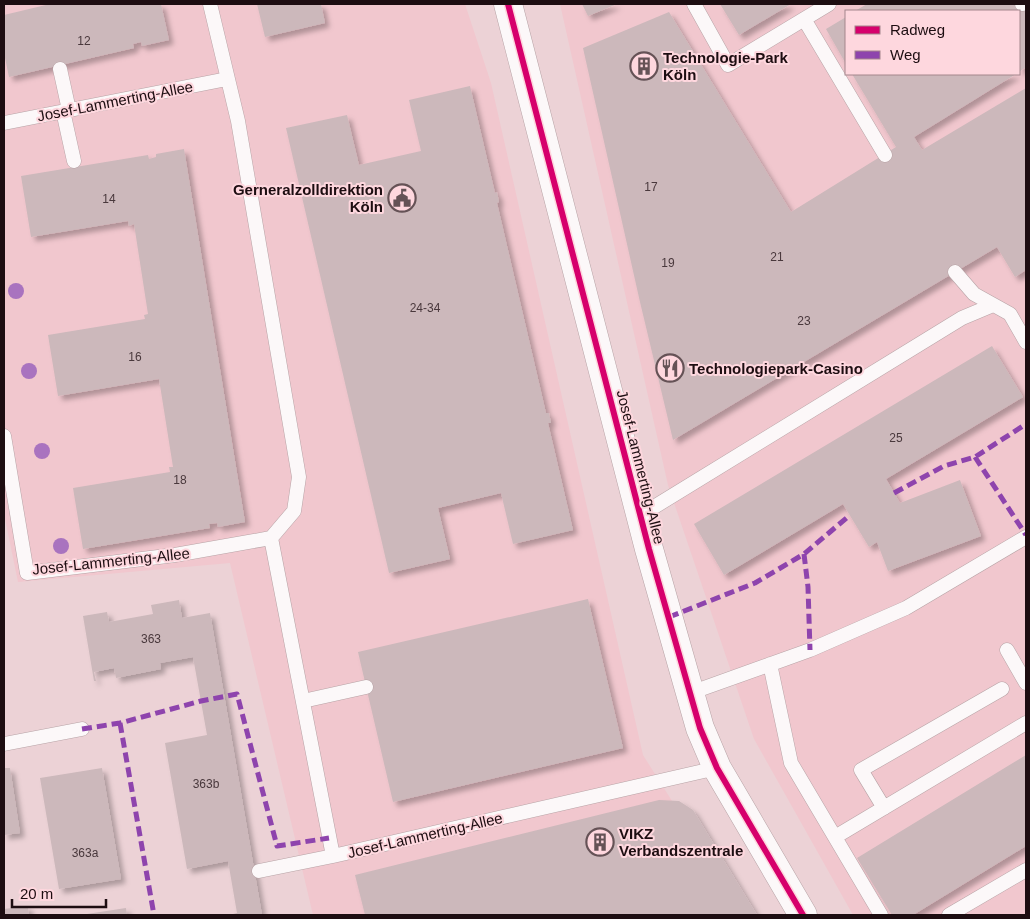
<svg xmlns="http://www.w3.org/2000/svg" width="1030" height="919" font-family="Arial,sans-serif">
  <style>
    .built { fill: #f1c7ce; fill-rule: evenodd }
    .building { fill: #ccb8bb; filter: url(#shadow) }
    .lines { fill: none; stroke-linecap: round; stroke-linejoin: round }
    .service-casing { stroke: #b7a3a6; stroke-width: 15 }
    .minor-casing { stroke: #b7a3a6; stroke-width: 29 }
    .service { stroke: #fcf8f9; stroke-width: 14 }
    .minor { stroke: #fcf8f9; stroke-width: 28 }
    .quiet { stroke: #8e44ad; stroke-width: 5; stroke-dasharray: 10 5; stroke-linecap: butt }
    .cycleway-casing { stroke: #fed7de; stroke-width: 9 }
    .cycleway { stroke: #d6006c; stroke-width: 6 }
    .tree { fill: #a973bf }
    .labels { text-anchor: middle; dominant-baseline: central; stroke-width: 4; stroke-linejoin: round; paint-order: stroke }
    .number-label { font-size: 12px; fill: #49383c }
    .poi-label { font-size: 15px; font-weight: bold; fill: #1d0d11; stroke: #fed7de; text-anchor: start }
    .street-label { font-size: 15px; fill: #1d0d11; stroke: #fed7de }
  </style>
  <defs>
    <filter id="shadow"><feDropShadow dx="4.5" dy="4.5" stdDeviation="2.5" flood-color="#0004"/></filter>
  </defs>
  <rect width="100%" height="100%" fill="#ecd2d6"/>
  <path class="built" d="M4,4H465L491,83L643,755L744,915H313L230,563L18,582L4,514Z
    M560,4H1026V915H853L754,739L668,485ZM846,11H1019V74H846Z"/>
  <path class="building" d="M50,4H161L169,40L142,46L141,42L133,44L134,48L9,77L4,53V15Z
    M257,4H321L325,23L265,37Z
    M582,4H617L588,16Z
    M720,4H791L739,35Z
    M867,4H1022L1026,10V67L1019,72V11H855Z
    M669,12L791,212L896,147L852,74H1016L914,137L922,150L1026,88V270L1015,277L997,247L673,440L640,302L583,48Z
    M846,17V64L826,29Z
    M470,86L495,193L497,192L499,202L497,203L546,413H549L551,423H548L573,530L513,544L501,493L438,508L450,559L389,573L286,128L347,115L359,165L421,151L409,100Z
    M184,149L245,522L218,527L217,523L209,524L210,528L83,549L73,488L170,472L169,467H173L159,379L58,396L48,335L145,319L144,315L148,314L134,224L129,226L128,221L31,237L21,176L148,155L149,159L156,157V154Z
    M992,346L1023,397L886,479L900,503L960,480L981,536L888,571L877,542L869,547L843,504L724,575L694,524Z
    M588,599L623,748L393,802L358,652Z
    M179,600L182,618L210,613L262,915H229L237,913L228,861L187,869L165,743L207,735L193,657L160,663L161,669L116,678L114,668L94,672L96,681H94L83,616L107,612L109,622L153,614L151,605Z
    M1026,755V846L913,915H892L857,858Z
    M4,768H10L20,833L4,835Z
    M102,768L121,879L59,889L40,778Z
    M659,800L679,801L693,810L757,915H365L355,875Z
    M28,906L29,915H5L4,909Z
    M126,908L127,915H87V914Z"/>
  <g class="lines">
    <g class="service-casing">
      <path id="service" d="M694,4L728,65L829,4
        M1022,4H1023
        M804,19L885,155
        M60,69L69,110
        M63,111L74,161
        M4,123L227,79
        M955,272L974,294L1010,314L1026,342
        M4,436L27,573L175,555L271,538L294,511L299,477L238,121L210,4
        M641,515L962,318L993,305
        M271,538L333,856L717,768
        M1007,650L1026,683
        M770,664L791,763L881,915
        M690,693L810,650L906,608L1026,537
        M303,701L366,687
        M4,744L82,729
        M884,808L861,770L1002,689
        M835,837L1026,723
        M259,871L333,856
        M949,915L1026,870"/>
    </g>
    <g class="minor-casing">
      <path id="minor" d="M508,4L649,549L700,728L717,768L803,915"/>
    </g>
    <use href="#service" class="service"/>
    <use href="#minor" class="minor"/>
    <path class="quiet" d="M975,457L1026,535
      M894,493L944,466L975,457L1026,424
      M804,554L808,587L810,650
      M669,617L755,583L804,554L850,515
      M120,723L154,915
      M82,729L120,723L201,701L237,694L277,846L329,838"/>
    <g class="cycleway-casing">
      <path id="cycleway" d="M508,4L649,549L700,728L717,768L803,915"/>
    </g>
    <use href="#cycleway" class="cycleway"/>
  </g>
  <g class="tree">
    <circle cx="16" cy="291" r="8"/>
    <circle cx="29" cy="371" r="8"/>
    <circle cx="42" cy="451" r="8"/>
    <circle cx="61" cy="546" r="8"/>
  </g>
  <defs>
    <g id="building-ring" transform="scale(1.4375)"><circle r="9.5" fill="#fed7de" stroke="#655256" stroke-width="1.5"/><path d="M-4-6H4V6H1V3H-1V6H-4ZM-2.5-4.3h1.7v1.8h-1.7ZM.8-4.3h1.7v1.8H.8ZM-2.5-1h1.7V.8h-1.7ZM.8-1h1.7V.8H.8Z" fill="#655256"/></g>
    <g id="civic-ring" transform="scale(1.4375)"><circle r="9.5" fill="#fed7de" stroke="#655256" stroke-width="1.5"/><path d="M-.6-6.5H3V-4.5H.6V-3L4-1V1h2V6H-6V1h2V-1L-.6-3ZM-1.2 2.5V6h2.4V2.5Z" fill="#655256"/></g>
    <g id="restaurant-ring" transform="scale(1.4375)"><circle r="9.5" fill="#fed7de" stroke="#655256" stroke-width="1.5"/><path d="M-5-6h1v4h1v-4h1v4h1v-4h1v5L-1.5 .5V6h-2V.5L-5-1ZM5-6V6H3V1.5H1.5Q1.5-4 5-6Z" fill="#655256"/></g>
  </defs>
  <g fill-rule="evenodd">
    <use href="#building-ring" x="644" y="66"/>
    <use href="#civic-ring" x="402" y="198"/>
    <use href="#restaurant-ring" x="670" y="368"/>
    <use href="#building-ring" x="600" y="842"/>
  </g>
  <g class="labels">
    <g class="number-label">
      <text x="84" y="41">12</text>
      <text x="651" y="187">17</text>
      <text x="109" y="199">14</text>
      <text x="777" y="257">21</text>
      <text x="668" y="263">19</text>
      <text x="425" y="308">24-34</text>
      <text x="804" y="321">23</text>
      <text x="135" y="357">16</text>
      <text x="896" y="438">25</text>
      <text x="180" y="480">18</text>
      <text x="151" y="639">363</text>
      <text x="206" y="784">363b</text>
      <text x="85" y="853">363a</text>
    </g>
    <g class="poi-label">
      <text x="663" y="57">Technologie-Park<tspan x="663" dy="17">Köln</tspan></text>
      <text x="383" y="189" text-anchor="end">Gerneralzolldirektion<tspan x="383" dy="17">Köln</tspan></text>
      <text x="689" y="368">Technologiepark-Casino</text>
      <text x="619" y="833">VIKZ<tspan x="619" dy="17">Verbandszentrale</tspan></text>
    </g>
    <g class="street-label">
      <text transform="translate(115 101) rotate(-11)">Josef-Lammerting-Allee</text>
      <text transform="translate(641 467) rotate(76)">Josef-Lammerting-Allee</text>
      <text transform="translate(111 561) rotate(-6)">Josef-Lammerting-Allee</text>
      <text transform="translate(425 835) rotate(-13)">Josef-Lammerting-Allee</text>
    </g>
  </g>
  <rect width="1030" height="919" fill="none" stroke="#1d0d11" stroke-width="10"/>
  <rect x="845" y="10" width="175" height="65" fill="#fed7de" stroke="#a4868c"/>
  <rect x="855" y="26" width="25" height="8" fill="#d6006c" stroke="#a4868c"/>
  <text x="890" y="35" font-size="15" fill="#1d0d11">Radweg</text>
  <rect x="855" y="51" width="25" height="8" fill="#8e44ad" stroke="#a4868c"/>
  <text x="890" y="60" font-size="15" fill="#1d0d11">Weg</text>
  <path d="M12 899v8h94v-8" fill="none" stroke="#1d0d11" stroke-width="2.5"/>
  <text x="20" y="899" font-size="15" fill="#1d0d11" stroke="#fed7de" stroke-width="4" paint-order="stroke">20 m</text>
</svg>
